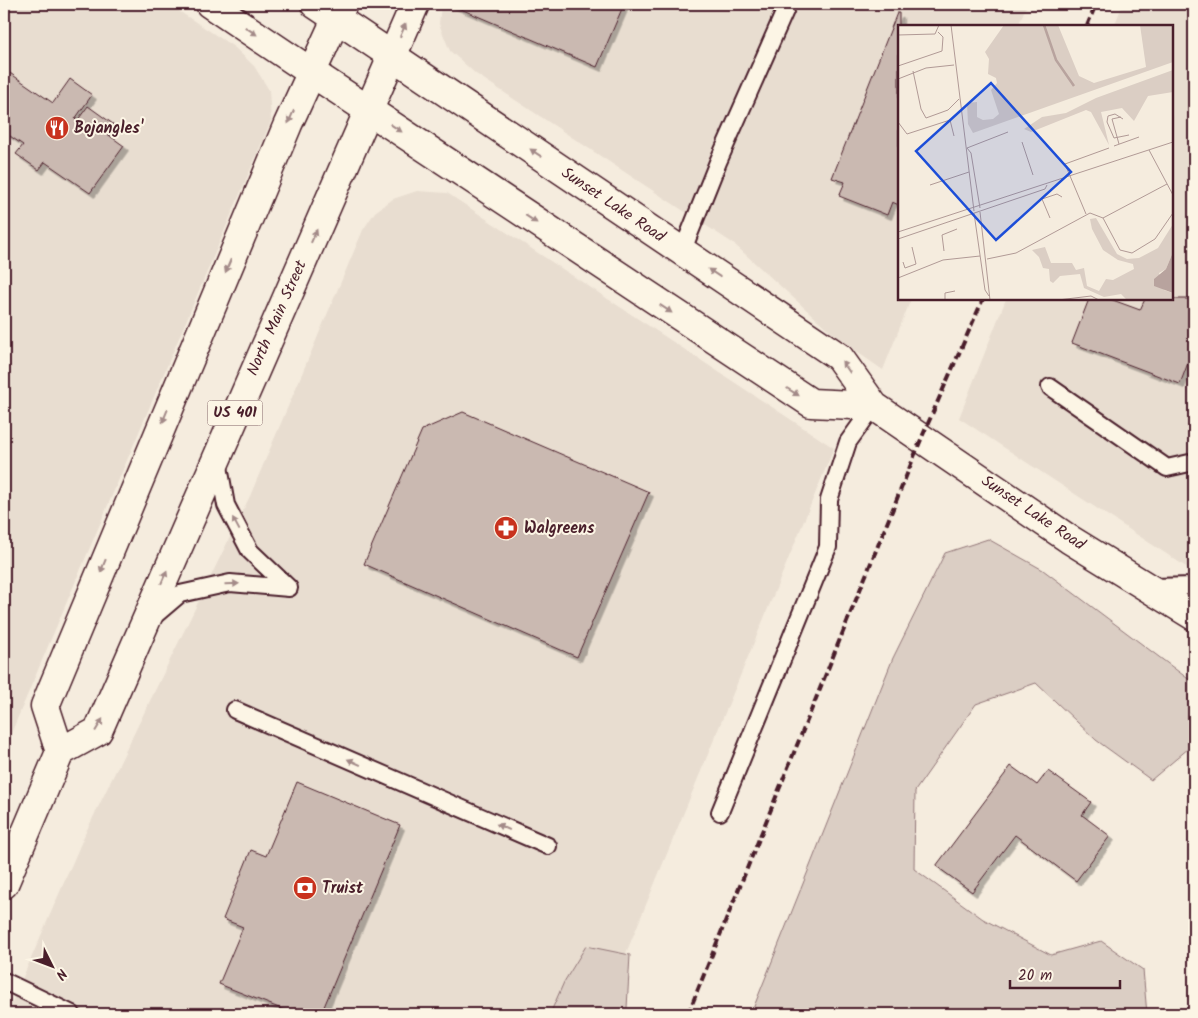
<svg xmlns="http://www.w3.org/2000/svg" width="1198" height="1018" font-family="Kalam,sans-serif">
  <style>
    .built { fill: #e8ddd0 }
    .green { fill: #dbcec4; stroke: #927678 }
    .building { fill: #cab9b1; stroke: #4a1f2b; filter: url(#shadow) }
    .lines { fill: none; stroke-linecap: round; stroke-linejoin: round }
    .service-casing { stroke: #4a1f2b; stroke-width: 20 }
    .tertiary-casing { stroke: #4a1f2b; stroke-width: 31 }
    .secondary-casing { stroke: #4a1f2b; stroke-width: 31 }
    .trunk-casing { stroke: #4a1f2b; stroke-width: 31 }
    .service { stroke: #fcf5e5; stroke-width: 16 }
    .tertiary { stroke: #fcf5e5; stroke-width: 28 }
    .secondary { stroke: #fcf5e5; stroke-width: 28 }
    .trunk { stroke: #fcf5e5; stroke-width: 28 }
    .rail { stroke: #4a1f2b; stroke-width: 4; stroke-dasharray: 8 4; stroke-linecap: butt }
    .oneway { fill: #a38a88 }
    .labels { text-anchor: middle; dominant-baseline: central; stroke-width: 4; stroke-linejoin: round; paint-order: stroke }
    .shield { fill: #fcf5e5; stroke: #7f5f63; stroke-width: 1 }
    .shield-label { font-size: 15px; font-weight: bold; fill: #4a1f2b }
    .poi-label { font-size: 16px; font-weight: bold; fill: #4a1f2b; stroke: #fcf5e5; text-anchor: start }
    .street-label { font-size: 16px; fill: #4a1f2b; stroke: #fcf5e5 }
    .inset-river { fill: none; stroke: #b8a39e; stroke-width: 2.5 }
    .inset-road { fill: none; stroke: #b19a96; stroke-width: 1 }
    .view { fill: #1d4ed8; fill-opacity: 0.15; stroke: #1d4ed8; stroke-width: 2.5 }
    .inset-edge { fill: none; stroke: #4a1f2b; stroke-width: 2.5 }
  </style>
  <defs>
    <filter id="shadow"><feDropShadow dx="4.5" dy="4.5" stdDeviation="0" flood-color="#0004"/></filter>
  </defs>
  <rect width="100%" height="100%" fill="#f5ecde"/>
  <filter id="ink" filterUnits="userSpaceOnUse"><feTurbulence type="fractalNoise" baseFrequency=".02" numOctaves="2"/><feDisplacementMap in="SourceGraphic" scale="10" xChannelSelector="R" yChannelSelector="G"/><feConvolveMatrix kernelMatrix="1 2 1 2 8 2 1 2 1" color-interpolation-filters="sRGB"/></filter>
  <g filter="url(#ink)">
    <path class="built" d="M4,4H168L234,47L254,66L269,90L271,121L4,750Z
      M441,4H1027L1018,26H899V299H911L883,370L841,341L734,244L476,74L450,51L439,24Z
      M1123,4H1194V572L959,418L1006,299H1172V26H1114Z
      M417,191L447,193L834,448L601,1014H7L85,834L250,496L363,230L375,212L393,199Z"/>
    <path class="green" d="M988,539L1043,570L1191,681L1194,687V737L1189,748L1151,780L1096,740L1036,683L976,704L915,791L914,869L983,919L1051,955L1101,941L1143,970L1147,1014H751L893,658L945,553Z
      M586,946L630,955L627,1008L621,1014H550L564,982Z"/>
    <path class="building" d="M449,4H624L597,67Z
      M897,13H899V205L892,202L887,215L839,196L845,182L832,178Z
      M4,69L53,103L70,79L92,95L75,119L77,121L88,106L113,124L106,133L124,146L90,193L45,162L39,170L16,154L23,145L4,132Z
      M1089,299H1110L1140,310L1145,299H1194V347L1180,384L1072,343Z
      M463,412L649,492L577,657L364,564L422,430Z
      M1011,766L1037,785L1048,771L1091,802L1082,815L1110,836L1076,881L1015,835L972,892L936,866Z
      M297,782L400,825L321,1014H294L219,984L243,927L223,919L251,850L266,856Z"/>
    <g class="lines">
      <g class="service-casing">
        <path id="service" d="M682,252L718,162L788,4
          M1050,387L1167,468L1194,462
          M218,461L226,505L250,551L289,588
          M1152,587L1194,586
          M153,617L180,594L230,583L289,588
          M235,710L548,846
          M720,812L828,547L829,500L848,442L874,406
          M4,981L72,1014"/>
      </g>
      <g class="tertiary-casing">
        <path id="tertiary" d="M210,4L311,72
          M315,4L336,18"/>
      </g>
      <g class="secondary-casing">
        <path id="secondary" d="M336,18L839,357L874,406L1069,539L1194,616
          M311,72L811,403L874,406"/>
      </g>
      <g class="trunk-casing">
        <path id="trunk" d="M60,752L45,706L288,124L343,4
          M4,884L60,752L98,731L415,4"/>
      </g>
      <use href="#service" class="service"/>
      <use href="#tertiary" class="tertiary"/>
      <use href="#secondary" class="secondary"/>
      <use href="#trunk" class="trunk"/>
      <path class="rail" d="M1087,26L1096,4
        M688,1014L922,437L983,299"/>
    </g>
    <defs><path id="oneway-solid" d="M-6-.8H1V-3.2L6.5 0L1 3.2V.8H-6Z" transform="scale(1.25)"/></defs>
    <g class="oneway">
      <use href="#oneway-solid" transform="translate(403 30) rotate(-66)"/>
      <use href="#oneway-solid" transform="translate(251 31) rotate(34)"/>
      <use href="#oneway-solid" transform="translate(291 117) rotate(114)"/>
      <use href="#oneway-solid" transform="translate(396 128) rotate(34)"/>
      <use href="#oneway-solid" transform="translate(536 153) rotate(-146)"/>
      <use href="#oneway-solid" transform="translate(531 219) rotate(34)"/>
      <use href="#oneway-solid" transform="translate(314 236) rotate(-66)"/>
      <use href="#oneway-solid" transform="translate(228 266) rotate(113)"/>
      <use href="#oneway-solid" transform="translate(714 273) rotate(-146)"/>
      <use href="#oneway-solid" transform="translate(666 309) rotate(34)"/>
      <use href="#oneway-solid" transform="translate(846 367) rotate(-125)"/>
      <use href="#oneway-solid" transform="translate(793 392) rotate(32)"/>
      <use href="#oneway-solid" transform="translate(165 416) rotate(112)"/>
      <use href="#oneway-solid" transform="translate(236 524) rotate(-118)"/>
      <use href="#oneway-solid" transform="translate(103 566) rotate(112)"/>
      <use href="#oneway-solid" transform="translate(164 577) rotate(-67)"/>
      <use href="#oneway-solid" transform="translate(232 584) rotate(-2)"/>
      <use href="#oneway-solid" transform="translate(99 725) rotate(-59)"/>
      <use href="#oneway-solid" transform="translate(354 762) rotate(-156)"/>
      <use href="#oneway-solid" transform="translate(503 827) rotate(-156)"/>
    </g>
  </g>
  <defs>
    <g id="restaurant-disc" transform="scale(1.25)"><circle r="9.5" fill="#c8321e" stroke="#fcf5e5"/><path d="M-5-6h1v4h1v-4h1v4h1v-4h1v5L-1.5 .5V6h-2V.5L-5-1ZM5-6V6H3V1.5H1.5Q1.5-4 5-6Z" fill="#fff"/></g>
    <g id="pharmacy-disc" transform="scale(1.25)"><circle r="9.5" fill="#c8321e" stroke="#fcf5e5"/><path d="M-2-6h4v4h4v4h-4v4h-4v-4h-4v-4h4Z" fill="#fff"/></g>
    <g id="bank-disc" transform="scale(1.25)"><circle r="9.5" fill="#c8321e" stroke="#fcf5e5"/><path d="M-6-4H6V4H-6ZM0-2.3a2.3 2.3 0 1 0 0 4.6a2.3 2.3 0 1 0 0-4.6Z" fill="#fff"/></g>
  </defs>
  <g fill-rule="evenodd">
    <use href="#restaurant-disc" x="57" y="128"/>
    <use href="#pharmacy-disc" x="506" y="528"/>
    <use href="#bank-disc" x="305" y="888"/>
  </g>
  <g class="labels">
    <rect class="shield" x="207.5" y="400.5" width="55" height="25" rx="4"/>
    <g class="shield-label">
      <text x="235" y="413">US 401</text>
    </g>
    <g class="poi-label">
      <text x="74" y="128">Bojangles'</text>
      <text x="524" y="528">Walgreens</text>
      <text x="322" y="888">Truist</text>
    </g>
    <g class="street-label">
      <text transform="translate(613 205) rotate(34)">Sunset Lake Road</text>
      <text transform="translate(277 318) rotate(-66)">North Main Street</text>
      <text transform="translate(1033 513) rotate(34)">Sunset Lake Road</text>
    </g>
  </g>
  <g transform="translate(898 25)">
    <rect width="275" height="275" fill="#f5ecde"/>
    <path d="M106,0H160L181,51L196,58L248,42L242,0H275V37L75,108L70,99L69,78L79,77V92L85,95L95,94L101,89L93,65L99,58L98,53L90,49L91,34L87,27ZM275,45V67L250,71L236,96L224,83L203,87L211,120L193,87L188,85L133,107L126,104L144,92L168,88L198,73ZM198,193L219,229L229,234L241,233L260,223L275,199V227L268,244L261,248L266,265L275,268V275H229L223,269L206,272L186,263L182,249L162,251L155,258L152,256L151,244L145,243L141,232L134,225L147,222L153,238H174L178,245L186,243L189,261L201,266L208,254L215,255L236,244L235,239L220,235L205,225L194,204L192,194Z" fill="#dbcec4"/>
    <path d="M275,227V268L256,261V254L268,244Z" fill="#b8a39e"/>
    <path class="inset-river" d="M146,0L158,35L176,61"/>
    <path class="inset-road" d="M53,0L76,186M0,10L37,9L41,0M0,41L44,26L45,12L40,7M15,46L23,84L28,93L50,85L61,74M0,54L28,43L56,40M225,94L217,89L210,91L209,97L216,113L231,110M0,97L9,109L52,95L56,111M124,117L135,150M221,119L214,94L223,92M216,121L241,112M69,123L110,107M69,123L73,128L82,183M251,125L275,170M32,160L71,147M82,187L92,275M76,188L87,265L91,271M188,189L167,139L211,123M152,193L144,174L159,169L164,172M205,193L269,159M0,207L275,117M0,214L147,164L149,160M46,226L44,210L59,204M89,234L118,228L192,188L205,193L222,225L234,228L257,214L275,188M5,237L7,243L18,239L14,222M0,253L45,235L82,231M47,275V268L57,266M160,275L193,271L201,275"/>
    <path class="view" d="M93,58L173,147L98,215L18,126Z"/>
    <rect width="275" height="275" class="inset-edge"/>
  </g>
  <rect width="1198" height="1018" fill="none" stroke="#fcf5e5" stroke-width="20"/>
  <rect x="10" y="10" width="1178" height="998" fill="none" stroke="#4a1f2b" stroke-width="2" filter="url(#ink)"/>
  <g transform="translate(52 966) rotate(132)" stroke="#fcf5e5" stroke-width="4" paint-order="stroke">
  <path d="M0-4L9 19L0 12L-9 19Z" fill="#4a1f2b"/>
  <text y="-8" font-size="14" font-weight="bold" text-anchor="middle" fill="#4a1f2b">N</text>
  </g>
  <path d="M1010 980v8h110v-8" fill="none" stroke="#4a1f2b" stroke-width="2.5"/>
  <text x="1018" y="980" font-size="15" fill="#4a1f2b" stroke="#fcf5e5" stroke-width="4" paint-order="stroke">20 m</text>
</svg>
